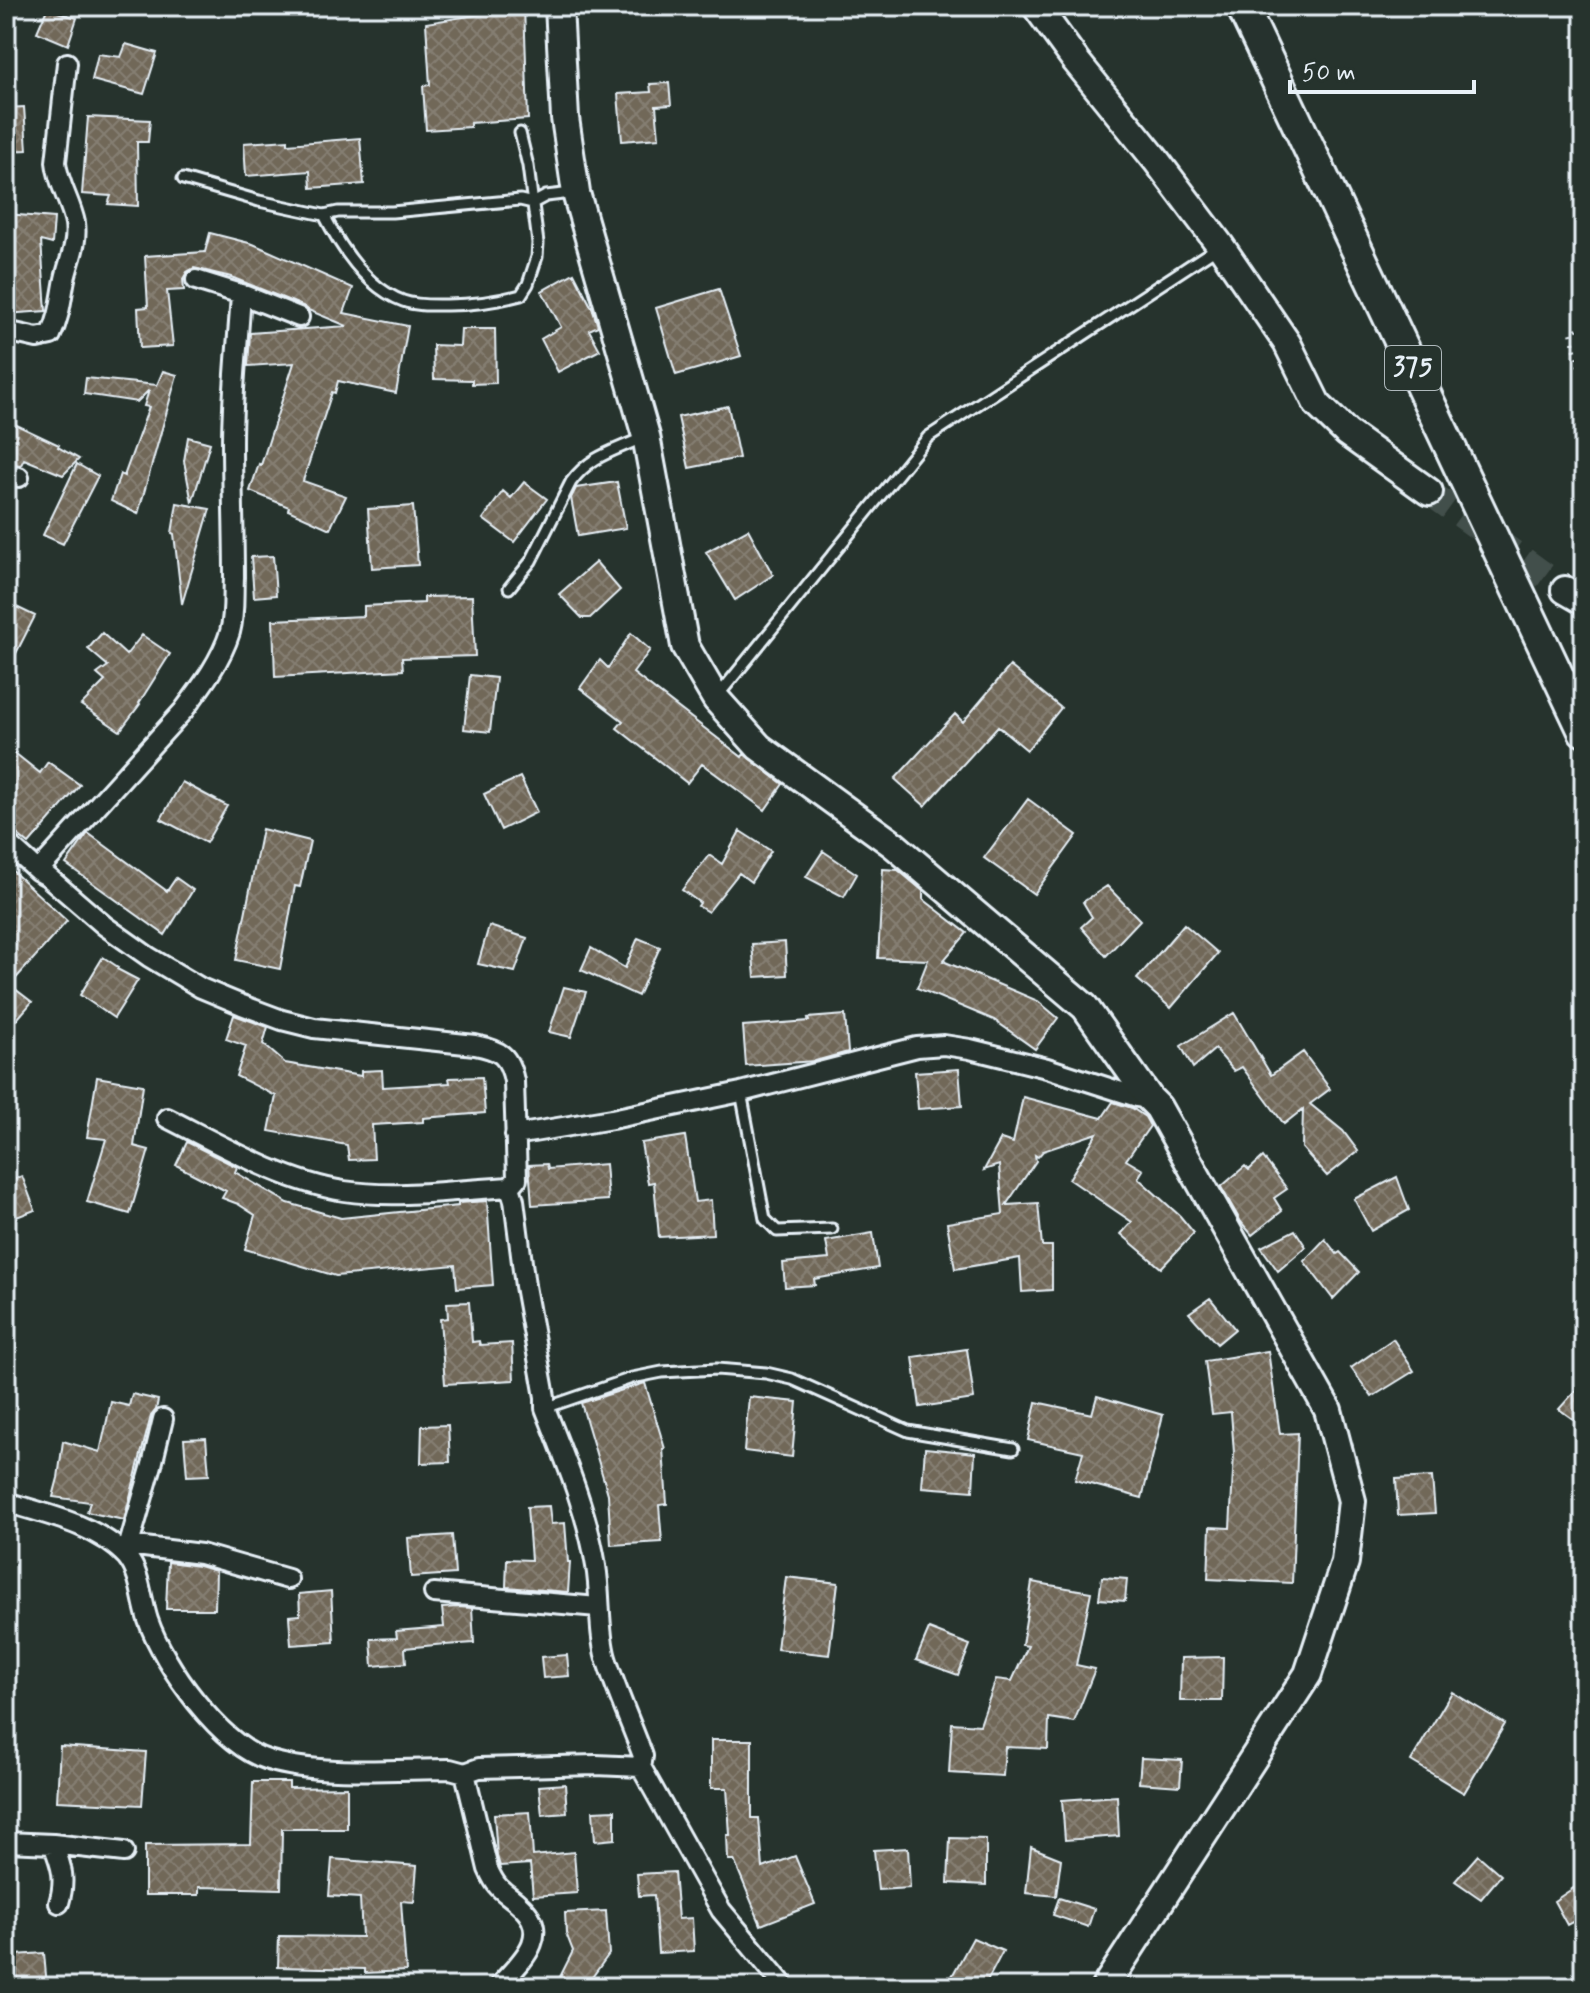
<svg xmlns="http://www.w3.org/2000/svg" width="1590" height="1993" font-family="Mynerve,sans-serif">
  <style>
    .building { fill: url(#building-cross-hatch); stroke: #e8f1f8; stroke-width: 2 }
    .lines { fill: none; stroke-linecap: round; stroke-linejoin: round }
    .secondary-tunnel { stroke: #43504b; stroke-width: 26; stroke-dasharray: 26 13; stroke-linecap: butt }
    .lane-casing { stroke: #e8f1f8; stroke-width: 15 }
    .street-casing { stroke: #e8f1f8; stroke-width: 24 }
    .secondary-casing { stroke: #e8f1f8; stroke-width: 32 }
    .primary-casing { stroke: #e8f1f8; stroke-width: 36 }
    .path { stroke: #e8f1f8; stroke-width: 4; stroke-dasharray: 2 6; stroke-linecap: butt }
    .lane { stroke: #26332d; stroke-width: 9 }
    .street { stroke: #26332d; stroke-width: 18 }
    .secondary { stroke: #26332d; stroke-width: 26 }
    .primary { stroke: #26332d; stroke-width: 30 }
    .labels { text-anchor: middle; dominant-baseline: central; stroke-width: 6; stroke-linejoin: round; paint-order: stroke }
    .shield { fill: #26332d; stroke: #aeb8bb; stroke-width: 2 }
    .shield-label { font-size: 26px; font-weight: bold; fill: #e8f1f8 }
  </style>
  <defs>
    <pattern id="building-cross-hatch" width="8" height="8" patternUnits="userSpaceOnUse" patternTransform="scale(2)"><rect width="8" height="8" fill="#716859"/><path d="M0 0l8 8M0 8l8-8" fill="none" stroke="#857e72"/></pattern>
  </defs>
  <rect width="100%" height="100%" fill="#26332d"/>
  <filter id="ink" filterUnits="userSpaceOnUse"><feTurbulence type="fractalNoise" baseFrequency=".0125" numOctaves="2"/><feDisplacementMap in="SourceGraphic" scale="16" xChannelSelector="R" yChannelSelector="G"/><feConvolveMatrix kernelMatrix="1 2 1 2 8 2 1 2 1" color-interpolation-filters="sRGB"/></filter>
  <g filter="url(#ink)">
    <path class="building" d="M488,6H524L528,119L470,123V127L426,130L423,86L430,85L426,23L488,13Z
      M47,9L77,18L68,45L37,32Z
      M126,44L157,53L144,94L92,80L98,54L121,57Z
      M669,83L671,105L656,106L659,138L622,141L618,94L651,92L650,84Z
      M24,107L27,150L6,151V108Z
      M88,117L150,120L148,142H137L138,206L108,204L111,196L82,194Z
      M360,138L364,184L311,188L310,171L246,176L244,143L288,140V144Z
      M6,214L54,218L52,244L41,241L46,311L6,314Z
      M210,233L253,244L353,288L344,313L408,326L396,393L338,381L335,393L332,392L303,481L346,496L330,529L288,510L289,507L250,491L259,464L261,465L294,363L248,366L250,333L347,326L308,310L303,306L231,277L194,268L187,272L183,279L184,290L167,291L173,346L140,348L138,308L148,307L145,256L205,252Z
      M574,273L592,308L598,326L589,330L600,350L558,372L541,339L561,327L542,291Z
      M719,289L741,356L676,375L656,308Z
      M461,329H495L496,383L472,384V380L434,379L433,345L460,346Z
      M163,371L177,375L138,514L111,501L120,474L124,476L149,407L144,406L149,390L137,402L84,394L86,378L157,385Z
      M728,406L739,458L689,468L678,417Z
      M6,420L59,445L58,447L79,459L63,475L24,459L21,465L6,463Z
      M188,437L210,443L192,503L184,461Z
      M77,464L98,476L63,544L43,535Z
      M524,482L547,499L514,542L483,519L503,491L511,498Z
      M617,482L626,528L578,536L571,498L576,488Z
      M177,503L210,509L182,604L174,534L172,533Z
      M413,506L418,565L372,568L368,509Z
      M748,529L773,575L735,600L706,552Z
      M273,556L276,595L254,597L251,557Z
      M596,562L620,590L590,618H582L559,594Z
      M472,596L475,656L402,658L403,670L275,677L273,620L364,616V606L424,603V597Z
      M6,602L35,616L6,673Z
      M102,633L126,655L142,635L170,654L139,703L140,704L120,731L81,705L105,681L97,674L108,666L88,649Z
      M631,633L650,650L633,673L742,757L744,754L783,784L765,810L702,764L687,783L617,728L623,721L580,688L600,660L608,668Z
      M1010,666L1061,708L1027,750L998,726L925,806L895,779L955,714L963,722Z
      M470,675L496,678L490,732L464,729Z
      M6,746L40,773L48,762L80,785L29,844L6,825Z
      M520,777L537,812L501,830L484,794Z
      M182,782L227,806L206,843L161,819Z
      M1028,799L1077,835L1034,894L984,858Z
      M262,829L310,841L300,887L295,886L280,969L236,960Z
      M740,831L771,851L751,882L739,873L708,912L698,906L700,903L682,890L709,855L722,864Z
      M88,833L167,891L176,878L193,890L165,935L66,864Z
      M823,851L857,874L844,897L806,877Z
      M6,865L67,921L10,985L32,1002L6,1032Z
      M883,869L898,870L923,891V899L967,933L943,961L1038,1001L1058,1018L1035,1049L994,1020L917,988L928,960L878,958Z
      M1107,886L1140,920L1106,956L1081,927L1092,917L1083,902Z
      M1184,924L1218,953L1171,1008L1137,979Z
      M489,926L527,938L515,972L478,964Z
      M638,938L660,947L638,996L581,970L591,948L625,968Z
      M785,942L787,975L755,977L752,944Z
      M103,957L118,967L117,969L138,980L114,1018L80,995Z
      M564,987L586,992L571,1037L549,1032Z
      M1234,1013L1271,1075L1303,1052L1330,1089L1310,1104L1343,1131L1358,1151L1327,1176L1302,1148L1303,1109L1284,1124L1242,1067L1234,1071L1215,1049L1193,1068L1181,1046Z
      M234,1015L268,1027L263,1044L285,1063L361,1076V1071L382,1070L383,1087L450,1083L449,1078L482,1077L485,1113L423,1118V1122L372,1125L374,1159L349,1160L347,1145L269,1131L276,1096L236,1076L246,1046L226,1039Z
      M845,1015L848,1052L815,1061L746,1066L743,1026L809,1021L808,1018Z
      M959,1069L962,1106L918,1109L915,1072Z
      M97,1077L143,1085L134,1146L149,1150L130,1214L87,1202L106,1139L87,1137Z
      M1023,1097L1102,1118L1113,1102L1132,1108L1145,1117L1150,1126L1126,1160L1143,1170L1138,1178L1180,1216L1194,1233L1161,1268L1121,1234L1132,1222L1069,1179L1097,1133L1043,1151L1038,1157L1035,1155L1036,1161L1006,1205L1038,1203L1042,1246H1052V1290L1022,1292L1020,1258L955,1269L947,1223L1003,1214L999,1165L984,1170L1001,1139L1013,1143Z
      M685,1136L695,1202L711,1200L713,1234L659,1237L654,1182L648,1183L641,1143Z
      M187,1142L237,1167L235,1172L288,1203L341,1218L458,1206V1203L487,1201L493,1285L457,1288L455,1265L336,1276L245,1249L255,1215L238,1204L222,1198L226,1191L176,1165Z
      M1263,1157L1287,1189L1274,1198L1282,1211L1252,1235L1241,1222L1221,1187L1245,1166L1249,1170Z
      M547,1164L548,1169L605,1164L608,1200L532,1205L529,1165Z
      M22,1176L35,1210L6,1221V1182Z
      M1397,1177L1409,1210L1371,1231L1354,1199Z
      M1295,1230L1306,1247L1278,1271L1261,1247Z
      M873,1233L878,1268L814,1279L815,1285L785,1287L783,1263L829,1259L826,1241Z
      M1325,1239L1337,1254L1340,1252L1359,1272L1333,1299L1304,1261Z
      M1210,1298L1235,1329L1217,1344L1189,1313Z
      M469,1302L472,1342L479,1341L480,1345L512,1343L514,1380L445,1384L440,1319L448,1318L447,1303Z
      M1393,1339L1414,1371L1372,1397L1351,1368Z
      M967,1349L974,1399L920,1407L913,1357Z
      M1268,1351L1280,1434L1298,1433L1292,1583L1208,1579L1210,1527L1230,1528L1234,1453L1231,1412L1212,1414L1205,1361Z
      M1584,1381V1427L1559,1409Z
      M645,1383L665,1449H663L667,1504L659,1505L662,1542L611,1545L608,1494L581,1403Z
      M132,1394L158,1400L156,1410L151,1416L124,1520L87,1512L90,1502L53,1497L58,1478L63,1441L100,1452L111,1402L129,1406Z
      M1097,1396L1163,1415L1142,1498L1075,1480L1083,1452L1028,1440L1036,1402L1092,1414Z
      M749,1397L797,1402L792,1457L744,1451Z
      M448,1425L450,1462L421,1463L422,1426Z
      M206,1438L209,1475L187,1476L184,1439Z
      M925,1448L975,1453L973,1491L922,1487Z
      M1432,1477L1435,1513L1398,1515L1396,1479Z
      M549,1506L551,1524L565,1523L568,1562H570L568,1592L506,1587L507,1559L531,1560L527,1507Z
      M452,1535L455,1574L411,1577L408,1538Z
      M168,1562L199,1566L216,1571L215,1609H166Z
      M786,1577L838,1583L829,1655L777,1649Z
      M1102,1577L1127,1579L1125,1601L1099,1599Z
      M1032,1582L1091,1592L1076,1665L1095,1669L1074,1722L1049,1718L1048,1749L1005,1747L1003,1776L949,1773L952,1723L980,1725L996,1679L1012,1681L1028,1646L1022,1645Z
      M331,1591L334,1642L291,1645L289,1616L300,1615L299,1594Z
      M458,1607L472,1608L474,1643L445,1645V1644L405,1648L406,1663L373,1666L371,1639L397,1638L396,1631L444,1627L442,1608Z
      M929,1629L970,1645L958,1675L916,1660Z
      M567,1655L569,1676L543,1678L541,1657Z
      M1223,1657L1222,1701H1180L1181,1658Z
      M1452,1692L1505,1724L1464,1793L1411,1761Z
      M711,1740H752V1818H759L763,1868L795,1856L815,1904L761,1925L734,1860H728L727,1835H730L727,1788H711Z
      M60,1746L146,1752L142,1805L57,1801Z
      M1141,1758L1182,1760L1180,1786L1139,1783Z
      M253,1782H289V1788L347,1787V1829H282L281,1889L199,1887V1895H145V1845L251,1844Z
      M565,1784L567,1813L542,1815L539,1786Z
      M1117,1796L1119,1836L1065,1840L1062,1800Z
      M615,1810V1839L595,1841L593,1811Z
      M530,1812L533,1856L574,1852L577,1893L533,1896L530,1864L500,1866L497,1856L494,1814Z
      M950,1838L986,1839V1885L948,1883Z
      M1031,1847L1061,1859L1056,1896L1026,1893Z
      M908,1848L910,1888L878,1890L874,1850Z
      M1478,1855L1501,1875L1481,1899L1455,1881Z
      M332,1859L417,1866L414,1902L401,1901L406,1971L365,1973V1969L278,1967L279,1936L362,1937L360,1898L329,1896Z
      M674,1872L678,1919L692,1918L694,1951L658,1953L654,1895L639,1896L637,1874Z
      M1584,1881V1916L1567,1925L1554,1901Z
      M1059,1898L1094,1909L1088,1927L1053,1915Z
      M606,1911L609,1954L585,1987H555L573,1951L566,1933L565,1913Z
      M973,1938L1003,1951L984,1987H946Z
      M44,1953L47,1987H17L16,1955Z"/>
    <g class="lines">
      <path class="secondary-tunnel" d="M1429,492L1565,590"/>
      <g class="lane-casing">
        <path id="lane" d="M183,179L259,201L324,215L338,212H392L520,200L533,203L546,196L572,193
          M324,215C341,248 367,288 403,301C417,306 433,305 447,305C474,305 494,302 521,295L528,284L537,257L538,243L528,166L520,133
          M509,588L531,561L571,482C591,455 615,451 644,437
          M717,697L928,437L1218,247
          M741,1092L765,1219L777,1231L832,1229
          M545,1408L632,1378L662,1372L717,1369L766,1373L792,1379L908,1431L1013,1449"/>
      </g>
      <g class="street-casing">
        <path id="street" d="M196,280L241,294L299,317
          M6,331L37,338L51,335C60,317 61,299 65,279C69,260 78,244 75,223C71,202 58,184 56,162L67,63
          M6,475L19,477
          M6,842L38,871L47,876L105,926L149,957L201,988L242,1005L282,1020L314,1028L475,1045C500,1050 509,1055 514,1081L517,1179L510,1187L514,1200L525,1286L545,1397V1408C565,1459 587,1511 596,1566C601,1595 598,1631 606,1658C616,1691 631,1723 643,1756L641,1767L721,1910L785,1987
          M38,871L183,711C201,687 221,661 230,632C235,614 233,595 234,577C234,532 232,487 232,442C232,393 238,343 241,294
          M167,1118C221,1145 284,1182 344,1191C398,1199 456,1190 510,1187
          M515,1135L612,1119L741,1092L917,1047L944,1045L970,1049L1047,1068L1137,1097L1150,1099
          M6,1502C45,1514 98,1525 127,1557C141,1574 141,1599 148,1620C164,1666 220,1745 268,1760C319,1776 396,1769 450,1769L465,1773L479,1768L596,1765L641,1767
          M128,1545L201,1554L288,1579
          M126,1555L152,1465L163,1419
          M434,1593L598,1607
          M465,1773L488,1869C499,1894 505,1890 522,1907C553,1937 518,1964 498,1987
          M6,1842L53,1844L124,1852
          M53,1844C62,1867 66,1879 59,1903"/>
      </g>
      <g class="secondary-casing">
        <path id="secondary" d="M559,6L565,118L576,193L646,436L685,646L716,699L759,747L894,845L1085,1007L1150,1099L1158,1107L1328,1410L1352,1501L1345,1562L1308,1674L1105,1987
          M1036,6L1076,61L1156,160L1220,245L1287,343L1317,404L1347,433L1429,492
          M1565,590L1584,601"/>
      </g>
      <g class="primary-casing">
        <path id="primary" d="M1242,6L1584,731"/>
      </g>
      <path class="path" d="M1584,324L1571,333L1584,387"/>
      <use href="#lane" class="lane"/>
      <use href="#street" class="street"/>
      <use href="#secondary" class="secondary"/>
      <use href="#primary" class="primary"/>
    </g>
  </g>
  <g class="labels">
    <rect class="shield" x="1385" y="346" width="56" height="44" rx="6"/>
    <g class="shield-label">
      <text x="1413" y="368">375</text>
    </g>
  </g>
  <rect width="1590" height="1993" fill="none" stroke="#26332d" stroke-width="32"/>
  <rect x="16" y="16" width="1558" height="1961" fill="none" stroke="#e8f1f8" stroke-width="3" filter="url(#ink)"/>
  <path d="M1290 80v12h184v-12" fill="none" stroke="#e8f1f8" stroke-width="4"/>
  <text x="1302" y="80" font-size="24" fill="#e8f1f8" stroke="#26332d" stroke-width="6" paint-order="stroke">50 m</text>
</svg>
